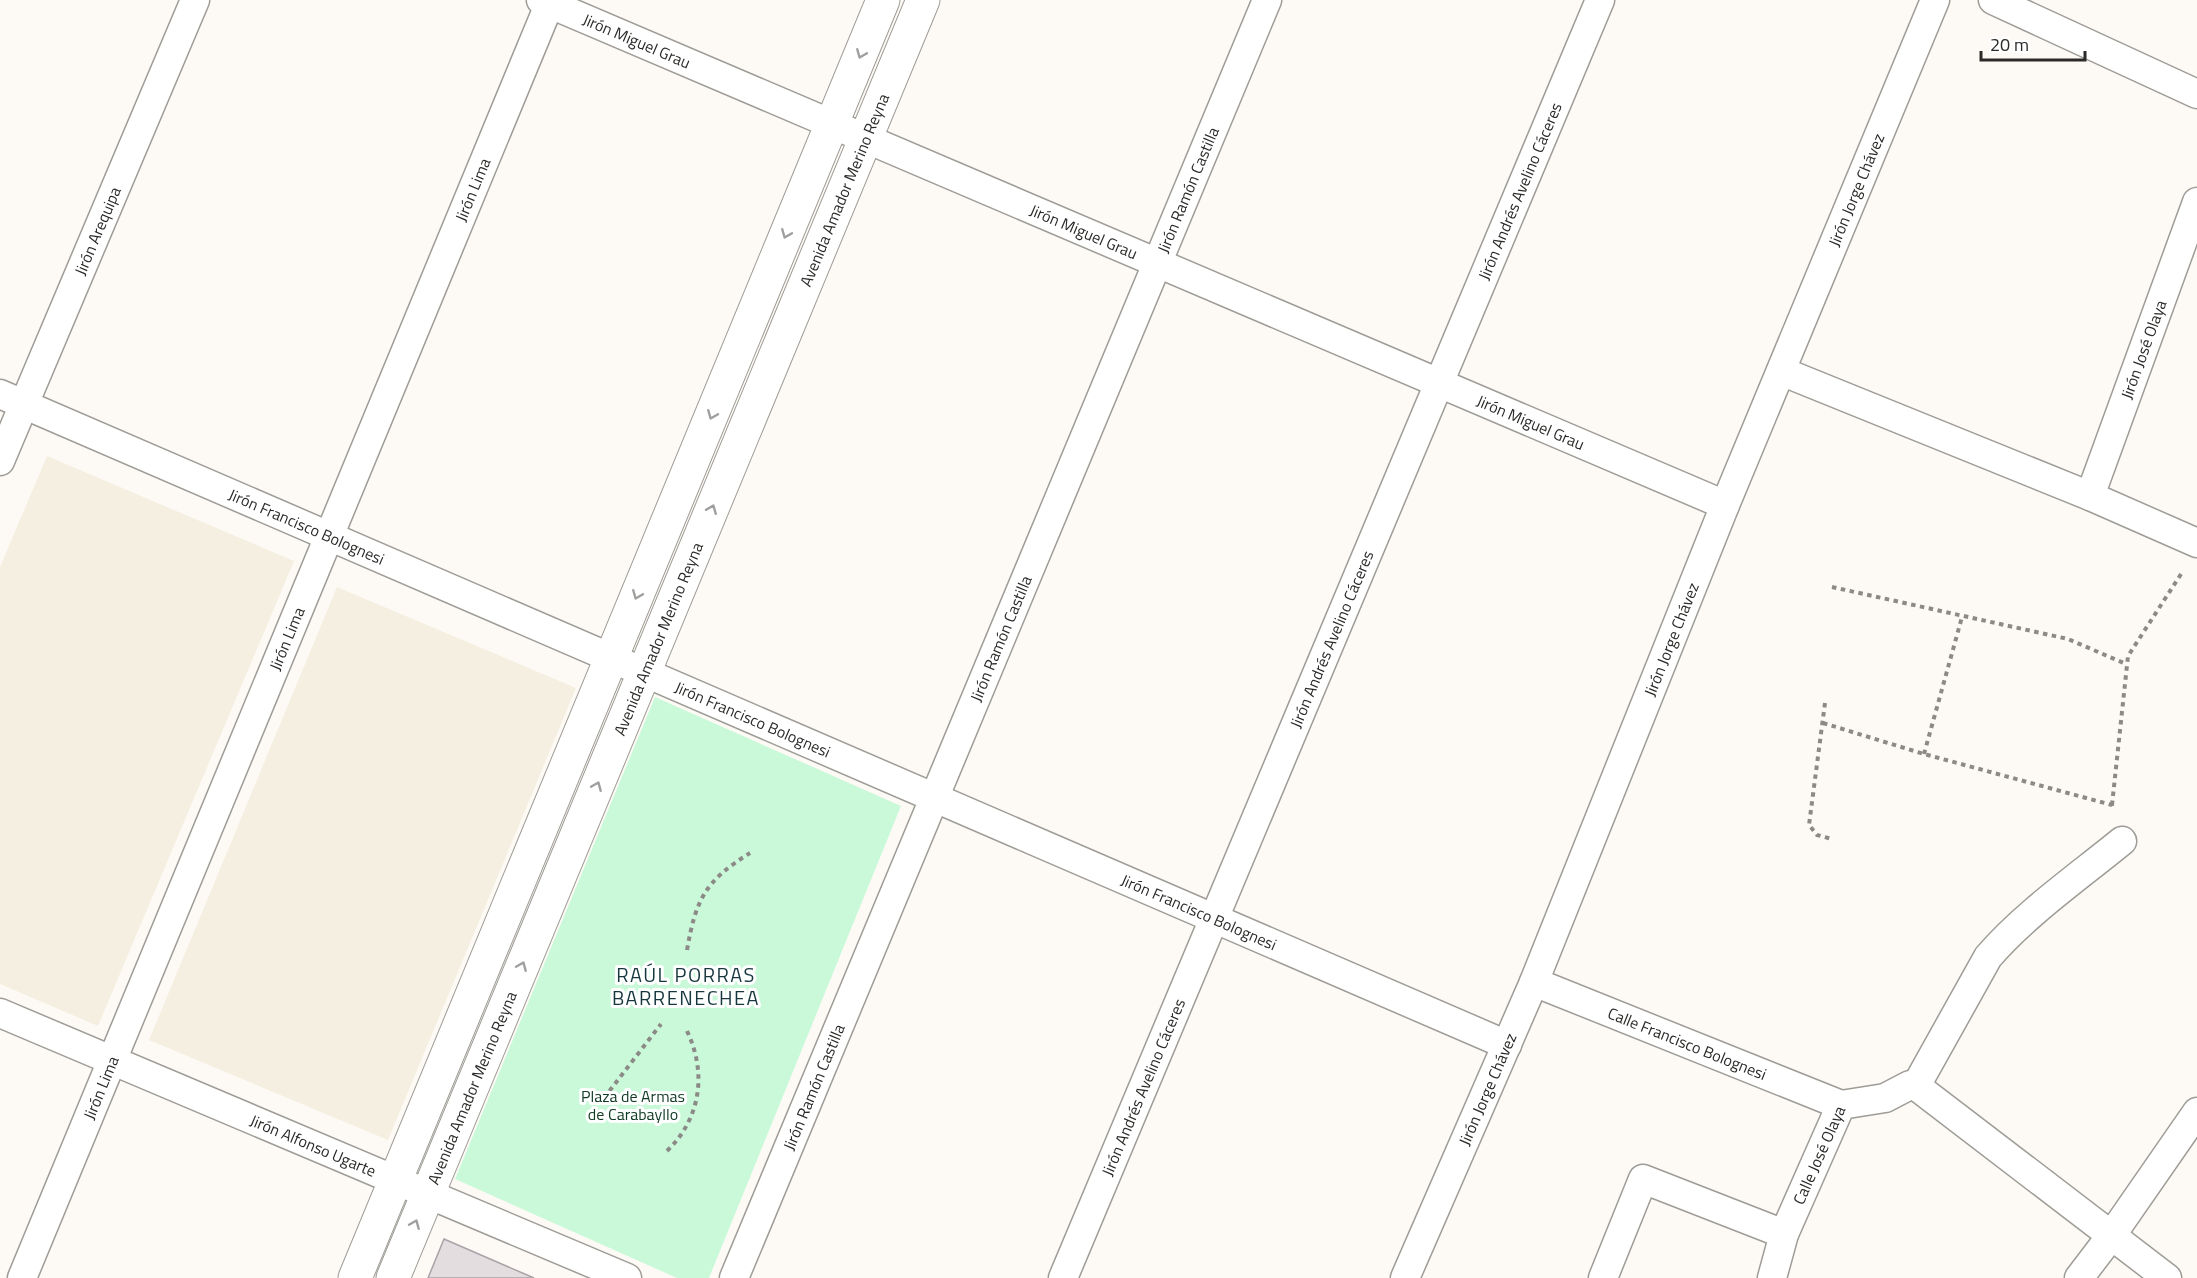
<svg xmlns="http://www.w3.org/2000/svg" width="2197" height="1278" font-family="'Titillium Web',sans-serif">
  <style>
    .built { fill: #f5efe2 }
    .green { fill: #caf9da }
    .building { fill: #e3dde0; stroke: #a9a3a7; stroke-width: 1.5 }
    .lines { fill: none; stroke-linecap: round; stroke-linejoin: round }
    .minor-casing { stroke: #9e9c96; stroke-width: 31 }
    .tertiary-casing { stroke: #9e9c96; stroke-width: 35 }
    .path { stroke: #8c8a86; stroke-width: 4; stroke-dasharray: 4.5 4.5; stroke-linecap: butt }
    .minor { stroke: #fff; stroke-width: 28 }
    .tertiary { stroke: #fff; stroke-width: 33 }
    .oneway { stroke: #a09f9e }
    .labels { text-anchor: middle; dominant-baseline: central; stroke-width: 6; stroke-linejoin: round; paint-order: stroke }
    .street-label { font-size: 16px; fill: #2b2a28; stroke: #fff }
    .park-label { font-size: 16px; fill: #113a24; stroke: #fff }
    .quarter-label { font-size: 20px; letter-spacing: 1.5px; fill: #17373f; stroke: #fff }
  </style>
  <rect width="100%" height="100%" fill="#fdfaf5"/>
  <path class="built" d="M47,456L294,561L98,1026L0,984V567Z
    M337,587L576,688L388,1140L149,1040Z"/>
  <path class="green" d="M655,697L901,806L709,1278H677L455,1179Z"/>
  <path class="building" d="M444,1239L534,1278H428Z"/>
  <g class="lines">
    <g class="minor-casing">
      <g id="minor">
        <path id="s1" d="M541,0L1725,505"/>
        <path d="M1993,0L2197,94"/>
        <path d="M1781,371L2090,496L2197,543"/>
        <path id="s2" d="M0,394L1507,1045"/>
        <path id="s3" d="M0,461L195,0"/>
        <path id="s4" d="M2090,496L2197,202"/>
        <path id="s5" d="M1534,982L1841,1105"/>
        <path id="s6" d="M0,1013L627,1278"/>
        <path d="M1916,1086L1988,957C2025,914 2078,877 2122,841"/>
        <path d="M1916,1086L2167,1278"/>
        <path id="s7" d="M22,1278L551,0"/>
        <path id="s8" d="M734,1278L1267,0"/>
        <path id="s9" d="M1063,1278L1600,0"/>
        <path id="s10" d="M1405,1278L1534,982L1725,505L1935,0"/>
        <path d="M1603,1278L1643,1179L1784,1234"/>
        <path id="s11" d="M1772,1278L1784,1234L1841,1105L1885,1098L1910,1085L1916,1086"/>
        <path d="M2079,1278L2111,1236L2197,1112"/>
      </g>
    </g>
    <g class="tertiary-casing">
      <g id="tertiary">
        <path d="M355,1278L883,0"/>
        <path id="s12" d="M393,1278L923,0"/>
      </g>
    </g>
    <path class="path" d="M1832,587L2068,639L2126,664
      M1825,703L1809,825L1817,835L1832,839
      M1823,723L1924,754L2112,805L2113,810
      M1924,754L1962,617
      M2112,805L2128,656L2183,571
      M687,950C696,899 705,881 750,853
      M604,1098L661,1024
      M667,1151C701,1118 707,1073 687,1031"/>
    <use href="#minor" class="minor"/>
    <use href="#tertiary" class="tertiary"/>
  </g>
  <defs><path id="oneway-chevron" d="M-2-3.5L2.5 0L-2 3.5" fill="none" stroke-width="1.6" stroke-linecap="round" stroke-linejoin="round" transform="scale(1.5)"/></defs>
  <g class="oneway">
    <use href="#oneway-chevron" transform="translate(861 54) rotate(112)"/>
    <use href="#oneway-chevron" transform="translate(786 234) rotate(112)"/>
    <use href="#oneway-chevron" transform="translate(712 415) rotate(112)"/>
    <use href="#oneway-chevron" transform="translate(712 509) rotate(-68)"/>
    <use href="#oneway-chevron" transform="translate(637 595) rotate(112)"/>
    <use href="#oneway-chevron" transform="translate(597 786) rotate(-67)"/>
    <use href="#oneway-chevron" transform="translate(522 966) rotate(-67)"/>
    <use href="#oneway-chevron" transform="translate(415 1224) rotate(-67)"/>
  </g>
  <g class="labels">
    <g class="street-label">
      <text stroke="none"><textPath href="#s1" startOffset="104">Jirón Miguel Grau</textPath></text>
      <text stroke="none"><textPath href="#s7" startOffset="1178">Jirón Lima</textPath></text>
      <text stroke="none"><textPath href="#s12" startOffset="1178">Avenida Amador Merino Reyna</textPath></text>
      <text stroke="none"><textPath href="#s8" startOffset="1179">Jirón Ramón Castilla</textPath></text>
      <text stroke="none"><textPath href="#s10" startOffset="1178">Jirón Jorge Chávez</textPath></text>
      <text stroke="none"><textPath href="#s9" startOffset="1179">Jirón Andrés Avelino Cáceres</textPath></text>
      <text stroke="none"><textPath href="#s3" startOffset="250">Jirón Arequipa</textPath></text>
      <text stroke="none"><textPath href="#s1" startOffset="590">Jirón Miguel Grau</textPath></text>
      <text stroke="none"><textPath href="#s4" startOffset="156">Jirón José Olaya</textPath></text>
      <text stroke="none"><textPath href="#s1" startOffset="1076">Jirón Miguel Grau</textPath></text>
      <text stroke="none"><textPath href="#s2" startOffset="334">Jirón Francisco Bolognesi</textPath></text>
      <text stroke="none"><textPath href="#s7" startOffset="692">Jirón Lima</textPath></text>
      <text stroke="none"><textPath href="#s12" startOffset="692">Avenida Amador Merino Reyna</textPath></text>
      <text stroke="none"><textPath href="#s8" startOffset="693">Jirón Ramón Castilla</textPath></text>
      <text stroke="none"><textPath href="#s9" startOffset="693">Jirón Andrés Avelino Cáceres</textPath></text>
      <text stroke="none"><textPath href="#s10" startOffset="692">Jirón Jorge Chávez</textPath></text>
      <text stroke="none"><textPath href="#s2" startOffset="820">Jirón Francisco Bolognesi</textPath></text>
      <text stroke="none"><textPath href="#s2" startOffset="1306">Jirón Francisco Bolognesi</textPath></text>
      <text stroke="none"><textPath href="#s5" startOffset="165">Calle Francisco Bolognesi</textPath></text>
      <text stroke="none"><textPath href="#s8" startOffset="207">Jirón Ramón Castilla</textPath></text>
      <text stroke="none"><textPath href="#s9" startOffset="207">Jirón Andrés Avelino Cáceres</textPath></text>
      <text stroke="none"><textPath href="#s7" startOffset="206">Jirón Lima</textPath></text>
      <text stroke="none"><textPath href="#s12" startOffset="206">Avenida Amador Merino Reyna</textPath></text>
      <text stroke="none"><textPath href="#s10" startOffset="206">Jirón Jorge Chávez</textPath></text>
      <text stroke="none"><textPath href="#s6" startOffset="340">Jirón Alfonso Ugarte</textPath></text>
      <text stroke="none"><textPath href="#s11" startOffset="132">Calle José Olaya</textPath></text>
    </g>
    <g class="park-label">
      <text x="633" y="1096">Plaza de Armas<tspan x="633" dy="18">de Carabayllo</tspan></text>
    </g>
    <g class="quarter-label">
      <text x="686" y="974">RAÚL PORRAS<tspan x="686" dy="23">BARRENECHEA</tspan></text>
    </g>
  </g>
  <path d="M1981 51v9h104v-9" fill="none" stroke="#2b2a28" stroke-width="3"/>
  <text x="1990" y="51" font-size="18" fill="#2b2a28" stroke="#ffffff" stroke-width="4.5" paint-order="stroke">20 m</text>
</svg>
